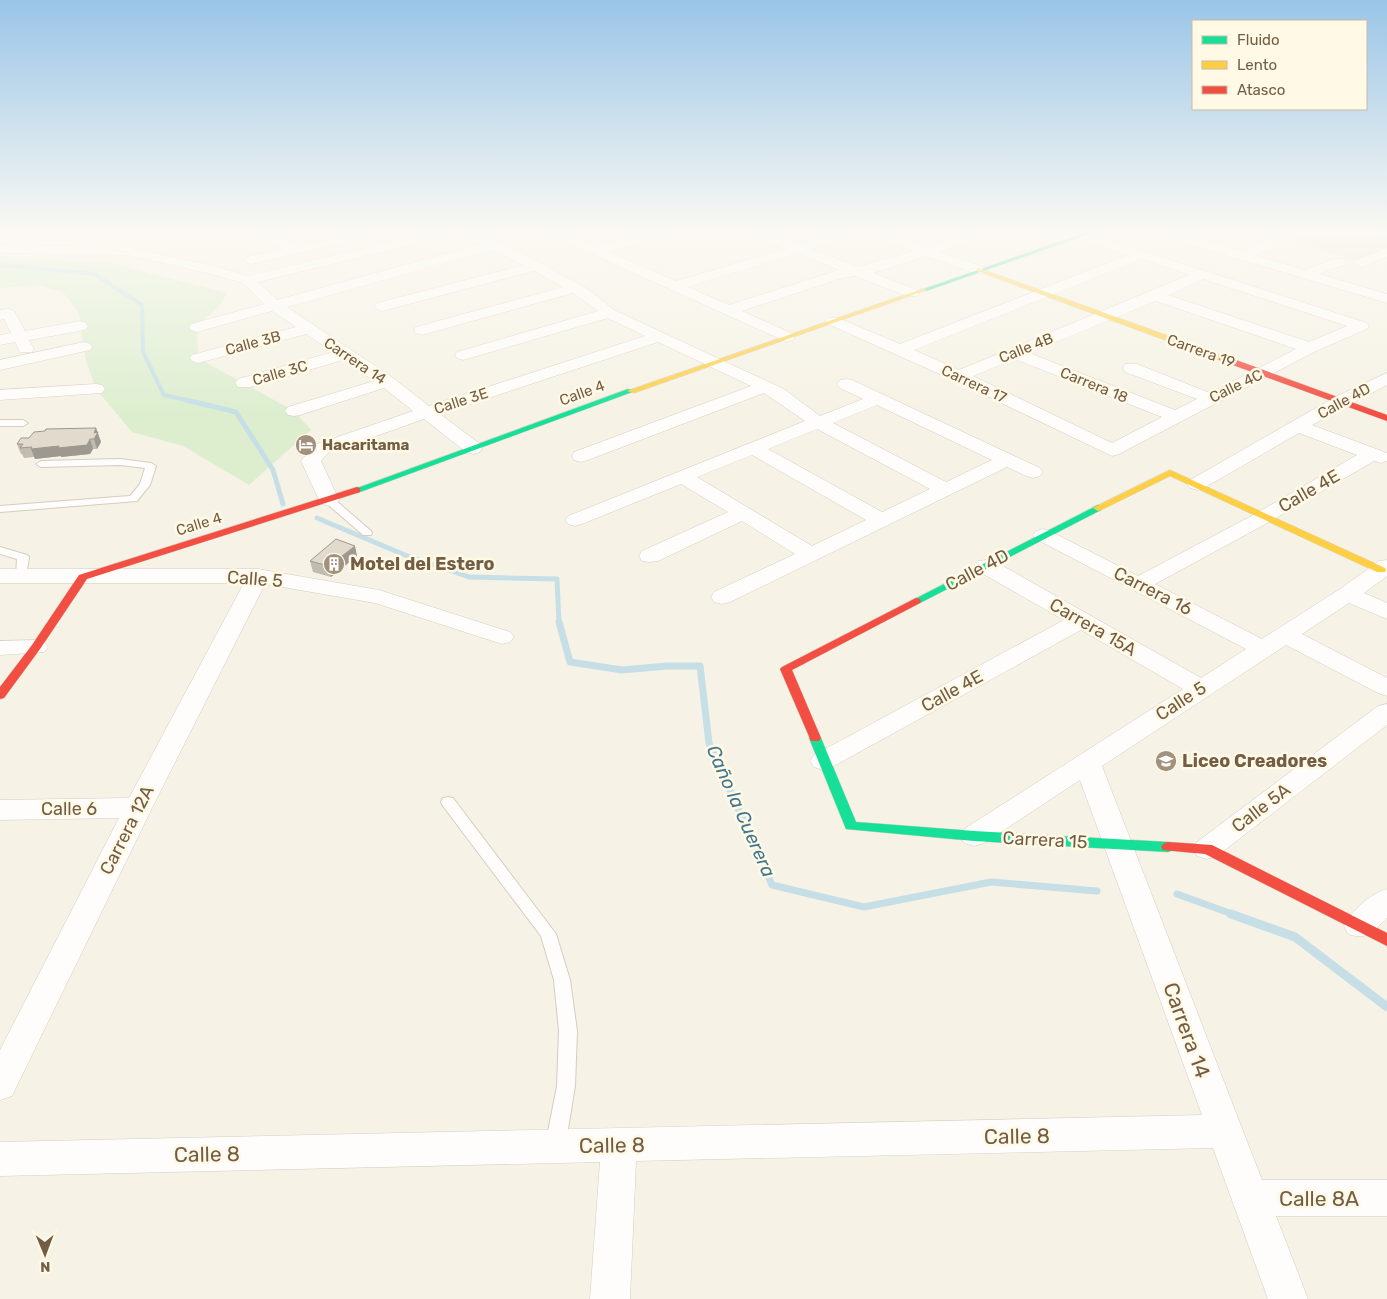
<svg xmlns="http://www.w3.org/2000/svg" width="1387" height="1299" font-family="Rubik,sans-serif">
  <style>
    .industrial { fill: #e9e2d7 }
    .green { fill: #ddeecf }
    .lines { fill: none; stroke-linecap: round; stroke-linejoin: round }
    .stream-far3 { stroke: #c6dfe6; stroke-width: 4 }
    .stream-far2 { stroke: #c6dfe6; stroke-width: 5 }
    .stream-far1 { stroke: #c6dfe6; stroke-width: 7 }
    .stream { stroke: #c6dfe6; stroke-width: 9 }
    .lane-casing { stroke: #d5cdc1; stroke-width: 2 }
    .street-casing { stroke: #d5cdc1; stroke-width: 1 }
    .fast-casing { stroke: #d7cfc2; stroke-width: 1 }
    .slow-casing { stroke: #d7cfc2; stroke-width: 1 }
    .jam-casing { stroke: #d7cfc2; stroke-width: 1 }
    .lane { fill: #fefdfb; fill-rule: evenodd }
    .street { fill: #fefdfb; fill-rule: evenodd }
    .fast { fill: #16e098; fill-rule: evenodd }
    .slow { fill: #ffcf43; fill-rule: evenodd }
    .jam { fill: #f24e42; fill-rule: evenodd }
    .wall { fill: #c2bbb0 }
    .shaded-wall { fill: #9e9990 }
    .building { fill: #e2dacd; stroke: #9e9990 }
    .labels { text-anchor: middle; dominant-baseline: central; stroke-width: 5; stroke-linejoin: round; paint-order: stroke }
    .far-street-label { font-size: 15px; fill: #745d45; stroke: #fff9e6 }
    .far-poi-label { font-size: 15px; font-weight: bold; fill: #745d45; stroke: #fff9e6; text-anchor: start }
    .street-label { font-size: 18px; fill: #745d45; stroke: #fff9e6 }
    .poi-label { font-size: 18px; font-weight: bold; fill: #745d45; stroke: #fff9e6; text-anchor: start }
    .water-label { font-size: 19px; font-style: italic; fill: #417791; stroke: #fff9e6 }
    .near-street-label { font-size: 21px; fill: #745d45; stroke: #fff9e6 }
  </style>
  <rect width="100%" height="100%" fill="#f6f2e5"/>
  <path class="industrial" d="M1274,233H1387V248L1353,261Z"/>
  <path class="green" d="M0,255L31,260L106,262L227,293L221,304L197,327L198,358L294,411L311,430L249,485L183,446L132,432L96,389L86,361L79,313L63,292L38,285L0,288Z"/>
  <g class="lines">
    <path class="stream-far3" d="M0,265L94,274L142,305L143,352L164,395L191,401"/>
    <path class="stream-far2" d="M186,400L236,412L273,470L283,504
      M317,518L405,555L469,577L557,579L559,623"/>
    <path class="stream-far1" d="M559,622L570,662L622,670L667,666H700L709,743L772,885L864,907L991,882L1097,891
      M1177,894L1235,915"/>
    <path class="stream" d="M1231,914L1295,937L1387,1007"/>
    <g class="lane-casing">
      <path id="lane" d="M0,420H23L28,423L23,426H0Z
        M120,459L151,463L156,466L150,485L137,501L0,512V506L130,496L140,484L145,468L120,465L41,467L36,464L41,461Z
        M329,497L333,498L371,531L372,533L371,535H363L325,502L324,500Z
        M0,547L27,555L29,557L26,578H18L16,576L17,559L0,554Z
        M448,797L453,798L556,934L570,980L577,1031L575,1086L565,1147L562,1153L555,1156L548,1153L545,1147L557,1086L559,1031L554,980L541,936L443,806L441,802L443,798Z"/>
    </g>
    <g class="street-casing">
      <path id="street" d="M262,233H276L296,246L353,233H375L368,237L252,264L247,263L245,260L247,257L283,249L263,236Z
        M427,233H449L447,236L258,282L277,300L481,244L461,233H478L541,263L589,290L614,310L784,389L820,416L863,399L840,388L837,384L840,380L846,379L852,380L1040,468L1043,472L1040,476L1033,478L1026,476L1007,467L730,602L722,604L714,602L711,597L714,592L795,554L742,521L658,561L650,562L642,561L639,556L642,551L728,512L681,484L582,524L575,526L568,524L565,520L568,516L805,421L764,393L588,460L581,462L574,460L572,456L574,452L751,386L658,342L440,414L480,444L482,448L480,452L473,454L466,452L424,419L328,453L321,461L339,500L336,504L329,506L322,504L319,500L301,461L314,445L413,411L384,388L300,415L294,416L288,415L285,411L288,407L374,381L343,360L250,387H238L235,383L238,379L333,352L306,334L198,363L192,361L190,358L192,355L296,327L272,311L197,332L191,330L189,327L191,324L264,304L243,283L211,274L127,255L0,253V245L127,247L214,266L248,276ZM492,250L523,265L377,303L374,306L377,309L382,311L534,271L563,287L416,327L414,330L416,333L422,335L573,293L598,311L457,352L455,355L457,358L463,360L608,318L645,336L429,406L393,378L287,307ZM877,405L992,460L946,482L833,423ZM817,429L930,489L882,512L768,449ZM752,455L866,520L812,546L697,477Z
        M550,233H567L598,246L649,233H668L667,236L610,252L676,281L784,249L751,236L750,233H767L798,244L837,233H856L855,236L811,249L858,267L913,251L869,236L868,233H885L926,247L971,233H990L988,236L940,252L984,267L986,270L984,273H974L926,256L873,273L917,290L919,293L917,296H907L855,276L842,278L742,311L793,334L795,337L793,340L787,342L552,236ZM797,253L839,270L729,305L688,287Z
        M1046,233H1067L1075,235L1076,233H1087L1367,323L1369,326L1367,329L1316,351L1119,454L1112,456L953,380L828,324L825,321L828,318H838L900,344L1128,255L1078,239L1072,242L1048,236ZM1142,259L1189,275L959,370L914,350ZM1203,279L1347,326L1309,342L1168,295ZM1156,301L1296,349L1210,393L1137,364H1125L1123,368L1125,372L1197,399L1175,410L1029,353ZM1015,359L1162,417L1112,443L973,376Z
        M1160,233H1179L1242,251L1274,238H1284L1286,241L1284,244L1256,255L1304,270L1334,259H1344L1346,262L1344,265L1319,274L1387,294V303L1161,236Z
        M1387,248V257L1361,267L1354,263L1356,260Z
        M9,309L14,311L25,331L80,321L86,323L88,326L86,329L80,331L29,340L34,349L32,352H20L15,342L0,345V335L11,333L4,319L0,320V310Z
        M84,342L90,344L92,347L90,350L0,370V360Z
        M1387,373V385L1312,425L1387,453V461L1381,463L1374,461L1271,521L1155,584L1262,639L1340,589L1379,561L1387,560V576L1364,593L1387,603V619L1349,603L1302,634L1387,678V696L1378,693L1286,645L1102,766L1262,1180H1387V1216H1276L1308,1299H1268L1213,1148L636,1161L630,1299H590L600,1162L0,1176V1142L1202,1115L1080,780L984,843L974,846L964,843L960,836L964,829L1183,689L1081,630L832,767L823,770L814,767L810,761L814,755L1064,620L978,571L975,566L978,561L986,560L994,561L1201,678L1246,649L1036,539L1033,535L1036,531L1043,529L1050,531L1138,576L1257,513L1357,455L1299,433L1204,488L1197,490L1190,488L1187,484L1190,480L1335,397Z
        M96,384L102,385L105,389L102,393L0,400V390Z
        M0,569H258L379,590L510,632L514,637L510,642L502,644L375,603L265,584L152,808L12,1096L0,1100V1050L119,818L0,820V800L129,798L244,583H0Z
        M36,640L44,642L48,647L44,652L0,655V641Z
        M1387,704V725L1217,856L1207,859L1197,856L1193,849L1197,842L1378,706Z
        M1387,889V918C1373,931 1368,941 1348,934L1344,926C1352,910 1370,894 1387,889Z"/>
    </g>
    <g class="fast-casing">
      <path id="fast" d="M1084,233H1092L926,291L921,290Z
        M628,389L635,391L360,492L357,493L352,490Z
        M1098,505L1103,508L1101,510L920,603H912L911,601Z
        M815,734L821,738L856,822L974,831L1168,842L1173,844L1175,847L1173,850L1168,852L974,841L846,829L809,738Z"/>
    </g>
    <g class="slow-casing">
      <path id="slow" d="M979,268L1225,356L1226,358L1219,360L977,271V269Z
        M922,289L927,290L634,393L627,391Z
        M1170,470L1385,568L1386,570L1385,572H1377L1170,476L1101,510L1098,511L1093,508Z"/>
    </g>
    <g class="jam-casing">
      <path id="jam" d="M1219,356H1225L1387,415V421L1219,360Z
        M357,487L360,488V492L87,579L40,649L4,698L0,699V687L32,645L79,575Z
        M916,598L920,599L921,601L920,603L792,670L821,738L819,741H811L780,669L782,667Z
        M1168,842L1212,845L1387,933V946L1205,854L1163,850L1161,847L1163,844Z"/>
    </g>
    <use href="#lane" class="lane"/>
    <use href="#street" class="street"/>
    <use href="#fast" class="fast"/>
    <use href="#slow" class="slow"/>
    <use href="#jam" class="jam"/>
  </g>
  <path class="wall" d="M96,428L101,442L97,449H93L90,454L61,457V456L35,459L34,457L24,458L22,454H21L17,444L29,438Z
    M357,556L331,577L313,572L310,561Z"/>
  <path class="shaded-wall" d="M96,428L101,442L97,449L94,439V433Z
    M90,439L93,449L90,454L61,457V456L35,459L31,449Z
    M355,546L357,556L331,577L329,566Z"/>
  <path class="building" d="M96,428L94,433L98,432L94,439H90L87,445L58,448L59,446L31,449L32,447L20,448L23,444H17L21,438H29L34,432L45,431L46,429Z
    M336,539L355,546L329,566L310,561Z"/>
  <linearGradient id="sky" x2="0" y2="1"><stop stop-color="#9ac5e7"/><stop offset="0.56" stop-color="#fbf9f3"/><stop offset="1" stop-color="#fbf9f3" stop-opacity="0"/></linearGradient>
  <rect width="1387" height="414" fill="url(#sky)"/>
  <defs>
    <g id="hotel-disc" transform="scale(1.125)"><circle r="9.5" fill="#a2917d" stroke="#fff9e6"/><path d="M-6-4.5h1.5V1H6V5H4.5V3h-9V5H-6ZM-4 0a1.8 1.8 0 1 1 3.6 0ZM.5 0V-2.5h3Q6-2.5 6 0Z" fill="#fff"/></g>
    <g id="building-disc" transform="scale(1.125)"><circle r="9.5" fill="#a2917d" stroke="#fff9e6"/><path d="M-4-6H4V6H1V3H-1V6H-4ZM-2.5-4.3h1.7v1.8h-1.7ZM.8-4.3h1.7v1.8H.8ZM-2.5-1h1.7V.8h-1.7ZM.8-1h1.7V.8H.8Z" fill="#fff"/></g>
    <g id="school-disc" transform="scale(1.125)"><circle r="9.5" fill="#a2917d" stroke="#fff9e6"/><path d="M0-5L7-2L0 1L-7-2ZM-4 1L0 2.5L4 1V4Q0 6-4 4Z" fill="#fff"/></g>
  </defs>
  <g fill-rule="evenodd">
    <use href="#hotel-disc" x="306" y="445"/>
    <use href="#building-disc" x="334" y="564"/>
    <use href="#school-disc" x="1166" y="761"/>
  </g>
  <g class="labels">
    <g class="far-street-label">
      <text transform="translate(253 343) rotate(-15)">Calle 3B</text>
      <text transform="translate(1026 348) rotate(-22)">Calle 4B</text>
      <text transform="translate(1201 351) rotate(20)">Carrera 19</text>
      <text transform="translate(355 361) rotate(34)">Carrera 14</text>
      <text transform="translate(280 373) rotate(-16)">Calle 3C</text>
      <text transform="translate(974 384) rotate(25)">Carrera 17</text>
      <text transform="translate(1094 385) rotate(22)">Carrera 18</text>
      <text transform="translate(1236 386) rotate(-26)">Calle 4C</text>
      <text transform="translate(582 393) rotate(-20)">Calle 4</text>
      <text transform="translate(461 401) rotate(-18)">Calle 3E</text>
      <text transform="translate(1344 401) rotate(-29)">Calle 4D</text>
      <text transform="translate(199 524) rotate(-17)">Calle 4</text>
    </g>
    <g class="far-poi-label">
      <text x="322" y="445">Hacaritama</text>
    </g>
    <g class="street-label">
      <text transform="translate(1309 491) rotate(-30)">Calle 4E</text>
      <text transform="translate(977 570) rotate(-28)">Calle 4D</text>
      <text transform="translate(255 579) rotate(4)">Calle 5</text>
      <text transform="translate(1153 591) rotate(27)">Carrera 16</text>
      <text transform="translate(1093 627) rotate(30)">Carrera 15A</text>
      <text transform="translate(952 691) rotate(-29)">Calle 4E</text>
      <text transform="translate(1181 701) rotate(-33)">Calle 5</text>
      <text transform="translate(1261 808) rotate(-37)">Calle 5A</text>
      <text x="69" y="809">Calle 6</text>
      <text transform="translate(127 830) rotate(-63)">Carrera 12A</text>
      <text transform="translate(1045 840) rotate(3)">Carrera 15</text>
    </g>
    <g class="poi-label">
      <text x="350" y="564">Motel del Estero</text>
      <text x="1182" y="761">Liceo Creadores</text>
    </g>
    <g class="water-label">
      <text transform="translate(741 811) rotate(66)">Caño la Cuerera</text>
    </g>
    <g class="near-street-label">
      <text transform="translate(1187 1030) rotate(70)">Carrera 14</text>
      <text transform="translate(1017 1136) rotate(-1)">Calle 8</text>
      <text transform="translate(612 1145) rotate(-1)">Calle 8</text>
      <text transform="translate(207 1154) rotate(-1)">Calle 8</text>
      <text x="1319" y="1198">Calle 8A</text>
    </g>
  </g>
  <rect x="1192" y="20" width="175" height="90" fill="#fff9e6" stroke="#c7bba6"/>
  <rect x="1202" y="36" width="25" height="8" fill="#16e098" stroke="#c7bba6"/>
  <text x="1237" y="45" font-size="15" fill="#745d45">Fluido</text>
  <rect x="1202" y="61" width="25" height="8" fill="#ffcf43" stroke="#c7bba6"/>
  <text x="1237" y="70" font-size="15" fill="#745d45">Lento</text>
  <rect x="1202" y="86" width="25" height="8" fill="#f24e42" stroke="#c7bba6"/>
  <text x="1237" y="95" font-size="15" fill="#745d45">Atasco</text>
  <g transform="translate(45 1254) rotate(179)" stroke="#fff9e6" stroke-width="4" paint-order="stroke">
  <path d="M0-4L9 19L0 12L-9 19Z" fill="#745d45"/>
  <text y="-8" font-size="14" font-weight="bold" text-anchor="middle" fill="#745d45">N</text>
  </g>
</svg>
